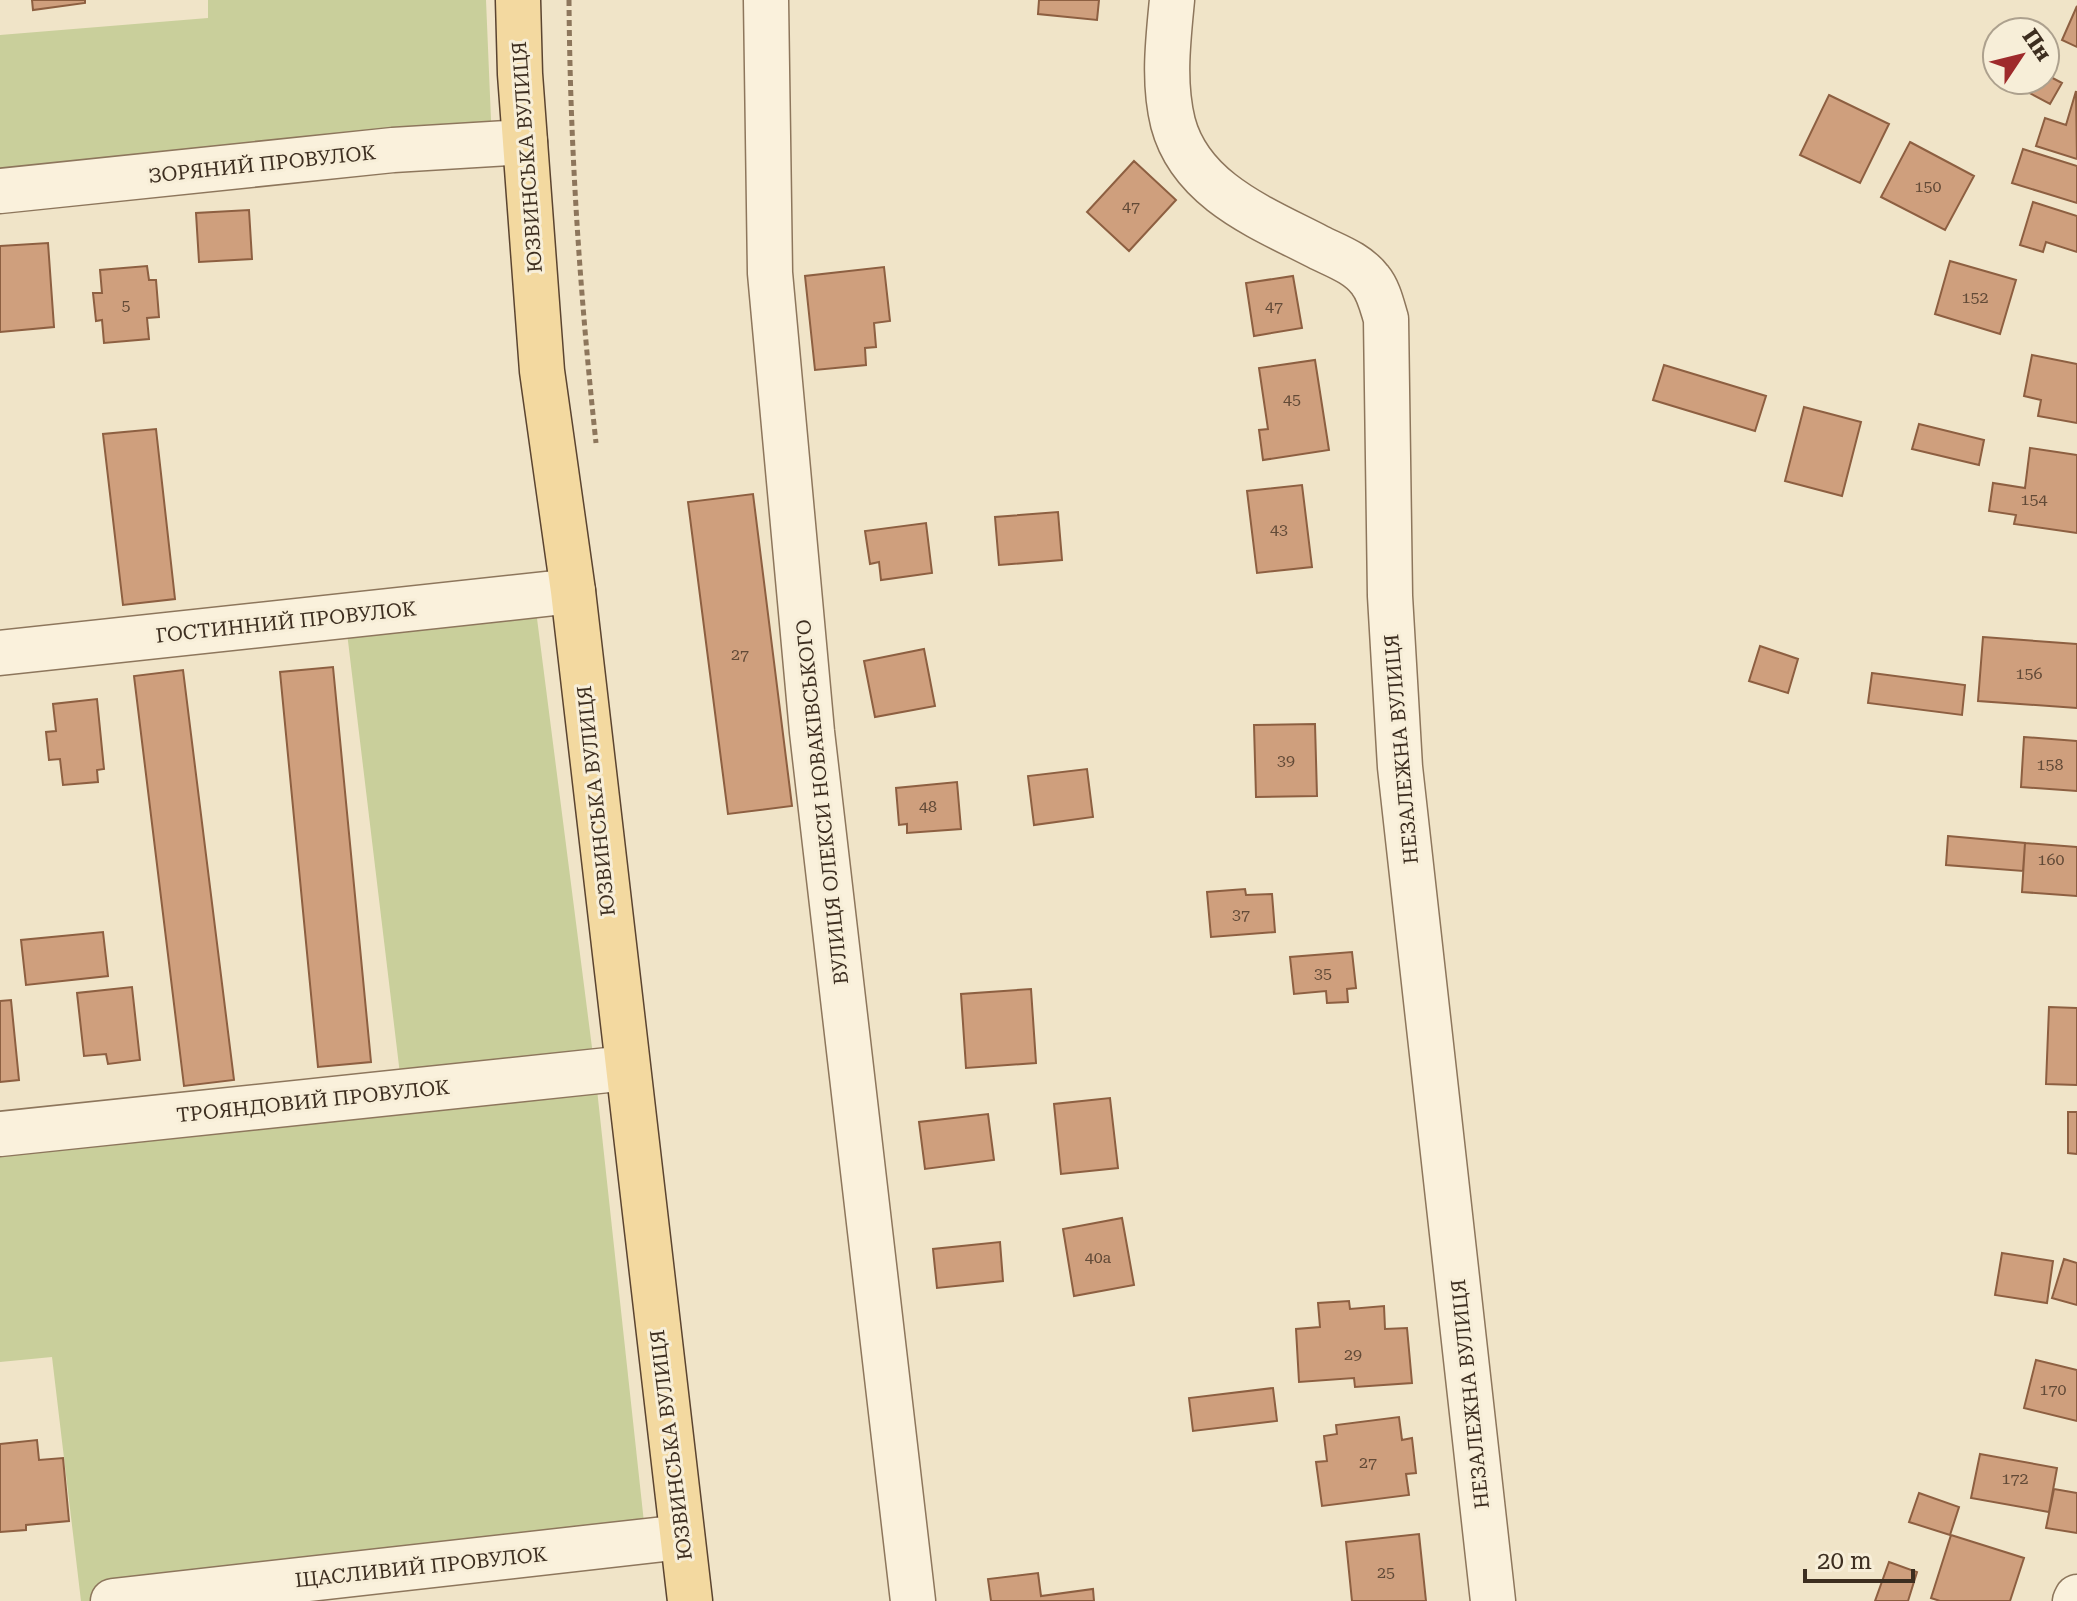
<svg xmlns="http://www.w3.org/2000/svg" width="2077" height="1601" font-family="'Roboto Serif',serif">
  <style>
    .green { fill: #c9cf9b }
    .building { fill: #cf9f7d; stroke: #8d5f41; stroke-width: 2 }
    .lines { fill: none; stroke-linecap: round; stroke-linejoin: round }
    .minor-casing { stroke: #8d765c; stroke-width: 47 }
    .major-casing { stroke: #5b4430; stroke-width: 47 }
    .path { stroke: #8d765c; stroke-width: 5; stroke-dasharray: 6 4; stroke-linecap: butt }
    .minor { stroke: #faf1dc; stroke-width: 44 }
    .major { stroke: #f3d9a0; stroke-width: 44 }
    .labels { text-anchor: middle; dominant-baseline: central; stroke-width: 6; stroke-linejoin: round; paint-order: stroke }
    .number-label { font-size: 16px; fill: #624a37 }
    .street-label { font-size: 20px; fill: #3d2e20; stroke: #f7eed8 }
  </style>
  <rect width="100%" height="100%" fill="#f0e4c8"/>
  <path class="green" d="M208,0H486L492,144L0,192V35L208,18Z
    M534,595L595,1071L646,1541L113,1601H81L52,1357L0,1362V1133L402,1091L345,616Z"/>
  <path class="building" d="M32,0H85V3L33,10Z
    M1039,0H1099L1097,20L1038,14Z
    M2077,6V47L2062,40Z
    M2045,74L2062,83L2050,104L2005,80H2045Z
    M2076,91L2077,159L2036,146L2045,118L2066,125Z
    M1829,95L1889,124L1860,183L1800,155Z
    M1910,142L1974,176L1945,230L1881,197Z
    M2023,149L2077,166V203L2012,183Z
    M1134,161L1176,200L1129,251L1087,212Z
    M2033,202L2077,216V252L2046,242L2043,252L2020,245Z
    M249,210L252,259L199,262L196,213Z
    M48,243L54,327L0,332V246Z
    M1950,261L2016,280L2000,334L1935,314Z
    M147,266L149,280H156L159,317L147,318L149,339L104,343L102,320L96,321L93,293H102L100,270Z
    M884,267L890,321L874,323L876,347L865,348L866,365L815,370L805,276Z
    M1293,276L1302,328L1254,336L1246,283Z
    M2032,355L2077,364V423L2038,416L2041,400L2024,396Z
    M1315,360L1329,450L1263,460L1259,430L1268,429L1259,368Z
    M1664,365L1766,396L1755,431L1653,400Z
    M1804,407L1861,422L1842,496L1785,481Z
    M1919,424L1984,440L1979,465L1912,449Z
    M156,429L175,599L123,605L103,434Z
    M2030,448L2077,455V533L2014,524L2016,515L1989,511L1993,483L2025,488Z
    M1302,485L1312,567L1257,573L1247,491Z
    M753,494L792,806L728,814L688,502Z
    M1058,512L1062,560L999,565L995,517Z
    M926,523L932,573L881,580L879,562L870,564L865,531Z
    M1983,637L2077,644V708L1978,701Z
    M1760,646L1798,659L1788,693L1749,681Z
    M924,649L935,706L875,717L864,661Z
    M333,667L371,1062L318,1067L280,672Z
    M183,670L234,1080L184,1086L134,676Z
    M1872,673L1965,685L1962,715L1868,703Z
    M97,699L104,769L97,770L98,782L63,785L60,759L49,760L46,732L56,731L53,704Z
    M1315,724L1317,796L1256,797L1254,725Z
    M2024,737L2077,741V791L2021,787Z
    M1087,769L1093,817L1034,825L1028,776Z
    M957,782L961,829L907,833V824L899,825L896,788Z
    M1948,836L2025,843L2023,871L1946,865Z
    M2025,843L2077,847V896L2022,892Z
    M1245,889L1246,895L1272,894L1275,932L1211,937L1207,892Z
    M103,932L108,976L26,985L21,940Z
    M1352,952L1356,988L1347,989L1348,1002L1327,1003L1326,991L1294,994L1290,957Z
    M132,987L140,1060L108,1064L106,1054L84,1056L77,993Z
    M1031,989L1036,1063L966,1068L961,994Z
    M11,1000L19,1080L0,1082V1001Z
    M2049,1007L2077,1008V1085L2046,1084Z
    M1110,1098L1118,1168L1061,1174L1054,1104Z
    M2068,1112H2077V1154L2068,1153Z
    M988,1114L994,1160L925,1169L919,1122Z
    M1122,1218L1134,1285L1074,1296L1063,1229Z
    M1000,1242L1003,1281L937,1288L933,1249Z
    M2002,1253L2053,1261L2047,1303L1995,1295Z
    M2064,1259L2077,1263V1305L2052,1298Z
    M1349,1301L1350,1309L1384,1306L1385,1329L1407,1328L1412,1383L1355,1387L1354,1378L1299,1382L1296,1329L1320,1327L1318,1303Z
    M2036,1360L2077,1370V1421L2024,1408Z
    M1273,1388L1277,1421L1193,1431L1189,1398Z
    M1399,1417L1402,1440L1412,1438L1416,1473L1406,1474L1409,1495L1322,1506L1316,1462L1327,1461L1324,1436L1337,1434L1336,1425Z
    M37,1440L39,1460L63,1458L69,1521L26,1525V1530L0,1532V1444Z
    M1980,1454L2057,1468L2049,1512L1971,1498Z
    M2054,1489L2077,1493V1533L2046,1528Z
    M1919,1493L1959,1507L1950,1535L1909,1522Z
    M1419,1534L1426,1601H1352L1346,1542Z
    M1951,1535L2024,1558L2010,1601H1940L1931,1598Z
    M1889,1562L1917,1572L1908,1601H1875Z
    M1038,1573L1041,1596L1093,1589L1094,1601H991L988,1579Z"/>
  <g class="lines">
    <g class="minor-casing">
      <path id="minor" d="M766,0L770,273L812,732L913,1601
        M1172,0C1168,41 1163,83 1173,123C1191,191 1262,218 1318,247C1336,256 1357,263 1370,280C1379,291 1382,306 1386,319L1390,596L1400,767L1493,1601
        M0,191L393,150L525,142
        M0,653L573,591
        M0,1134L627,1068
        M113,1601L682,1537
        M2075,1601L2077,1597"/>
    </g>
    <g class="major-casing">
      <path id="major" d="M518,0L520,74L542,371L573,591L690,1601"/>
    </g>
    <path class="path" d="M569,0C570,148 580,295 596,443"/>
    <use href="#minor" class="minor"/>
    <use href="#major" class="major"/>
  </g>
  <g class="labels">
    <g class="number-label">
      <text x="1928" y="186">150</text>
      <text x="1131" y="206">47</text>
      <text x="1975" y="297">152</text>
      <text x="126" y="305">5</text>
      <text x="1274" y="306">47</text>
      <text x="1292" y="399">45</text>
      <text x="2034" y="499">154</text>
      <text x="1279" y="529">43</text>
      <text x="740" y="654">27</text>
      <text x="2029" y="673">156</text>
      <text x="1286" y="760">39</text>
      <text x="2050" y="764">158</text>
      <text x="928" y="806">48</text>
      <text x="2051" y="859">160</text>
      <text x="1241" y="914">37</text>
      <text x="1323" y="973">35</text>
      <text x="1098" y="1257">40а</text>
      <text x="1353" y="1354">29</text>
      <text x="2053" y="1389">170</text>
      <text x="1368" y="1462">27</text>
      <text x="2015" y="1478">172</text>
      <text x="1386" y="1572">25</text>
    </g>
    <g class="street-label">
      <text transform="translate(527 157) rotate(-94)">ЮЗВИНСЬКА ВУЛИЦЯ</text>
      <text transform="translate(262 164) rotate(-6)">ЗОРЯНИЙ ПРОВУЛОК</text>
      <text transform="translate(286 622) rotate(-6)">ГОСТИННИЙ ПРОВУЛОК</text>
      <text transform="translate(1401 749) rotate(-95)">НЕЗАЛЕЖНА ВУЛИЦЯ</text>
      <text transform="translate(596 801) rotate(-96)">ЮЗВИНСЬКА ВУЛИЦЯ</text>
      <text transform="translate(822 802) rotate(-96)">ВУЛИЦЯ ОЛЕКСИ НОВАКІВСЬКОГО</text>
      <text transform="translate(313 1101) rotate(-6)">ТРОЯНДОВИЙ ПРОВУЛОК</text>
      <text transform="translate(1470 1394) rotate(-96)">НЕЗАЛЕЖНА ВУЛИЦЯ</text>
      <text transform="translate(671 1445) rotate(-97)">ЮЗВИНСЬКА ВУЛИЦЯ</text>
      <text transform="translate(421 1567) rotate(-6)">ЩАСЛИВИЙ ПРОВУЛОК</text>
    </g>
  </g>
  <g transform="translate(2021 56) rotate(55)"><circle r="38" fill="#f7eed8" stroke="#ada18e" stroke-width="2"/>
  <path d="M0-6L14 30L0 20L-14 30Z" fill="#9e2a2b"/>
  <text y="-12" font-size="22" font-weight="bold" text-anchor="middle" fill="#3d2e20">Пн</text>
  </g>
  <path d="M1805 1569v12h108v-12" fill="none" stroke="#3d2e20" stroke-width="4"/>
  <text x="1817" y="1569" font-size="24" fill="#3d2e20" stroke="#f7eed8" stroke-width="6" paint-order="stroke">20 m</text>
</svg>
